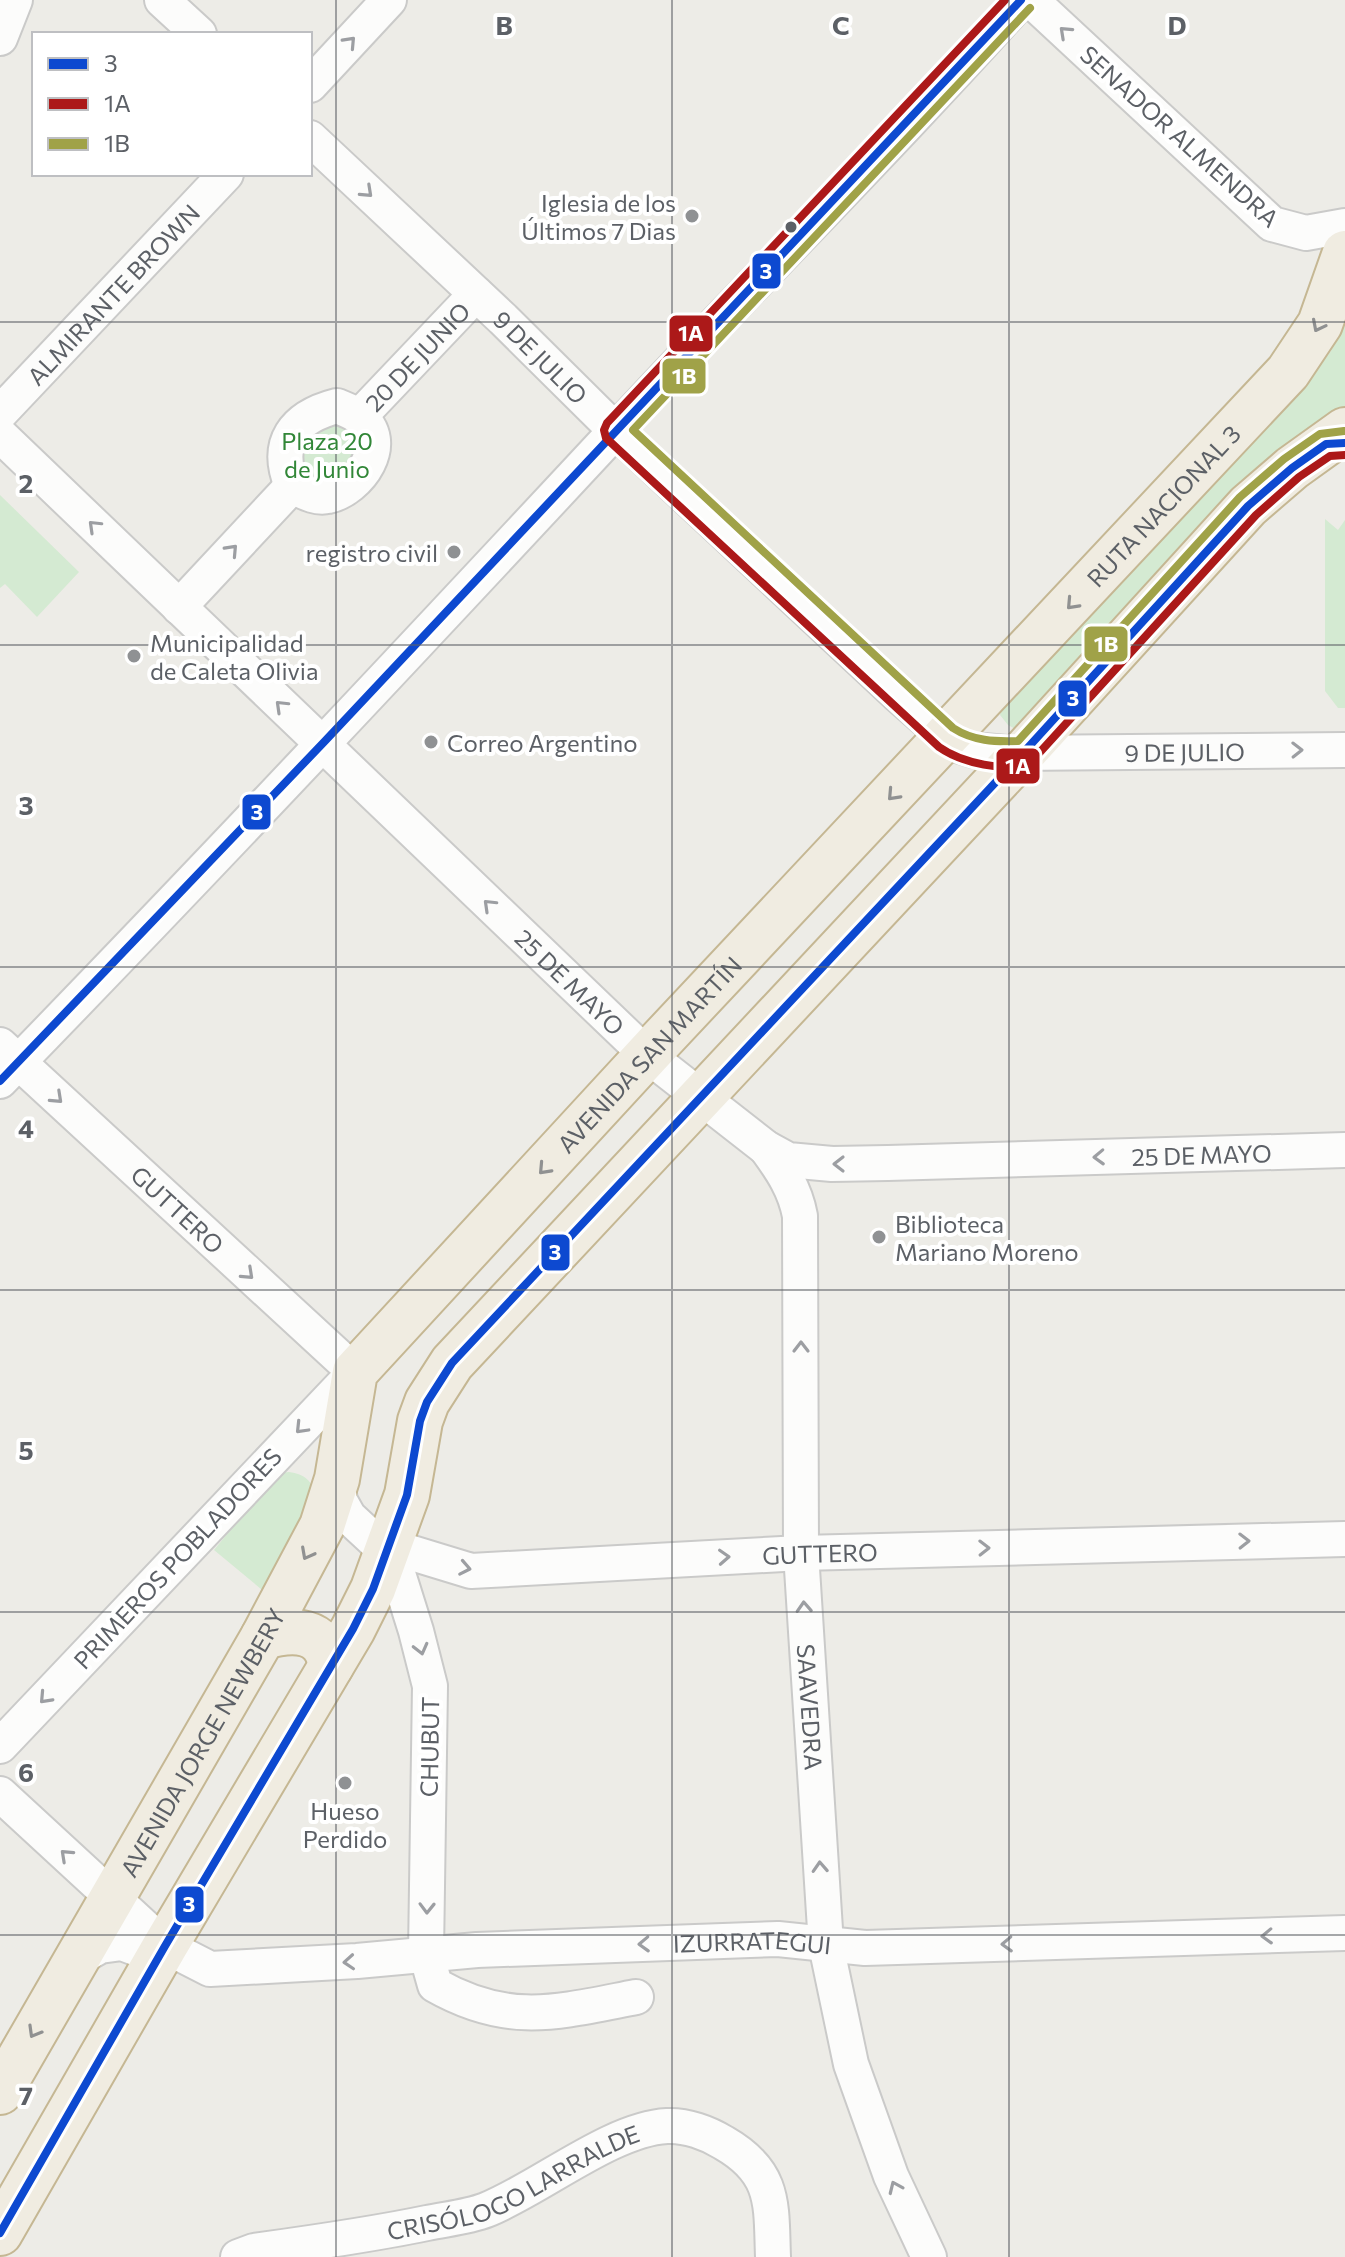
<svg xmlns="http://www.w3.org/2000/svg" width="1345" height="2257" font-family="Commissioner,sans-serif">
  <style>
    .green { fill: #d4ead2 }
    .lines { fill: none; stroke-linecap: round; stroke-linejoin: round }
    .minor-casing { stroke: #cacac9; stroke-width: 38 }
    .highway-casing { stroke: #c5b793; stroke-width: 48 }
    .minor { stroke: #fcfcfb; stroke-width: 34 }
    .highway { stroke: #f0ece1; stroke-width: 44 }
    .bus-1-casing { stroke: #fff; stroke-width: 14 }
    .bus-2-casing { stroke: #fff; stroke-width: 14 }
    .bus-3-casing { stroke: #fff; stroke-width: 14 }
    .bus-1 { stroke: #0d49d0; stroke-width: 8 }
    .bus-2 { stroke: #ac1919; stroke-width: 8 }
    .bus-3 { stroke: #a0a248; stroke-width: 8 }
    .oneway { stroke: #9c9ea2 }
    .oneway2 { stroke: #909191 }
    .grid { fill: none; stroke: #5c6066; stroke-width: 2; stroke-opacity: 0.55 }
    .poi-dot { fill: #8f9193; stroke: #fff; stroke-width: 3 }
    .bus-dot { fill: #5c6066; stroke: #fff; stroke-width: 3 }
    .labels { text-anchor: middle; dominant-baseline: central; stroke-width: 8; stroke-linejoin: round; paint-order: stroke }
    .street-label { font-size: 24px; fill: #5c6066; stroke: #fff }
    .poi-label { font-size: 24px; fill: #5c6066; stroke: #fff; text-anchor: start }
    .park-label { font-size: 24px; fill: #328738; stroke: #fff }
    .grid-label { font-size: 26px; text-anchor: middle; font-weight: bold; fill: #5c6066; stroke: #fff; stroke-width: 8; stroke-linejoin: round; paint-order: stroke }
    .line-badge { stroke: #fff; stroke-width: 3 }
    .badge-label { font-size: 22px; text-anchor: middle; font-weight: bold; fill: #fff }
  </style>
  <rect width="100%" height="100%" fill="#edece7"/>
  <path class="green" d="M1345,318V410L1017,730L1008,725L1000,715L1002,707L1317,369L1331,351Z
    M335,424L347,426L356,437C353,466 351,465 329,484C300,476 295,462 306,434Z
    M0,495L79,572L37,617L5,584L0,588Z
    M1325,519L1338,530L1345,520V708H1338L1325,691Z
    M289,1472C305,1474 312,1481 317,1497L267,1594L214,1550L269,1483L279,1473Z"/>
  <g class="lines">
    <g class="minor-casing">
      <g id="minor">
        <path d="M162,0L199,34"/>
        <path d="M1031,0L1272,224L1306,233L1345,226"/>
        <path d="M0,38L15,0"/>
        <path d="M310,85L389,0"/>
        <path id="s1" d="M310,138L503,319L616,431L897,694L954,744L973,750L1006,753L1345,750"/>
        <path d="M337,406C344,409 353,412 359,417C393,442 359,490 328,496C315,499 303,491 292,486C274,443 294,417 337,406Z"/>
        <path id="s2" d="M0,413L226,174"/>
        <path id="s3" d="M359,417L476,294"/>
        <path id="s4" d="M0,435L647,1055L766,1148L788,1160L832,1164L888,1163L1345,1150"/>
        <path d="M179,607L292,486"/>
        <path id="s5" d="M0,1045L355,1372L0,1746"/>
        <path d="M0,1081C219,856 433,627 647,397C771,264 900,136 1021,0"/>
        <path id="s6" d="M766,1148C782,1170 795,1189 800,1216L801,1553L826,1945L851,2064L891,2176L929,2257"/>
        <path id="s7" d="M337,1479L340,1501L349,1517L376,1542L471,1571L801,1553L1345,1539"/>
        <path d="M390,1548L416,1631L430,1686L426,1953L435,1985C509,2027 558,2012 636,1997"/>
        <path id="s8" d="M0,1794L165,1946L210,1969L357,1961L477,1950L778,1939L865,1948L1345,1933"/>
        <path d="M74,1966L86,1954L100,1946L122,1943L138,1949L165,1946"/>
        <path id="s9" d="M238,2257L254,2251C312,2243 370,2235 427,2223C446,2219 468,2217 486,2210C539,2189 611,2129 667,2126C686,2125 708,2133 724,2143C776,2173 771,2205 773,2257"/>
      </g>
    </g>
    <g class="highway-casing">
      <g id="highway">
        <path d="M263,1637C292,1629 325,1627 331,1666"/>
        <path id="s10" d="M0,2092L263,1637L322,1526L337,1479L355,1372L662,1039L1288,372L1320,324L1345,253"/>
        <path d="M0,2233L165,1946L353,1629L373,1589L407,1495L420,1421L427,1402L452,1363L1023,753L1248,506L1292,468L1345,430"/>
      </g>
    </g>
    <use href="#minor" class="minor"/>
    <use href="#highway" class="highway"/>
    <g class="bus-1-casing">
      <path id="bus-1" d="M0,1081L325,741L1021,0
        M0,2233L165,1946L353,1629L373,1589L407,1495L420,1421L427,1402L452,1363L1023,753L1248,506L1292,468L1326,444L1345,443"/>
    </g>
    <g class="bus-2-casing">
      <path id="bus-2" d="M1005,0L607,423L604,430L606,438L939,747C960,762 1007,774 1031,762L1256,515L1299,477L1330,456L1345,455"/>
    </g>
    <g class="bus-3-casing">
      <path id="bus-3" d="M1030,8L633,430L953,728C973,741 995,742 1018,741L1240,497L1284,459L1320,434L1344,431"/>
    </g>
    <use href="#bus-1" class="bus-1"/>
    <use href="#bus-2" class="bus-2"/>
    <use href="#bus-3" class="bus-3"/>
  </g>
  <defs><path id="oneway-chevron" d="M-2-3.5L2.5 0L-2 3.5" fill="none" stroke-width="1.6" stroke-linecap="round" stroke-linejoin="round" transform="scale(2)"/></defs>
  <g class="oneway">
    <use href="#oneway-chevron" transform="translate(1065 32) rotate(-137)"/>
    <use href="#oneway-chevron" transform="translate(350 42) rotate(-47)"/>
    <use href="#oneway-chevron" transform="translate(367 192) rotate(43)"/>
    <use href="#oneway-chevron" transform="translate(94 526) rotate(-136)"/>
    <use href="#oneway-chevron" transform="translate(232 550) rotate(-47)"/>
    <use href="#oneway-chevron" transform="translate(281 706) rotate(-136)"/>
    <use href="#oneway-chevron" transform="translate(1297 750) rotate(-1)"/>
    <use href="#oneway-chevron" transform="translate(489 905) rotate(-136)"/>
    <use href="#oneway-chevron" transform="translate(57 1098) rotate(43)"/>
    <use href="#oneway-chevron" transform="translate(1099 1157) rotate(178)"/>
    <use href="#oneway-chevron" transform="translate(839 1164) rotate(-180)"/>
    <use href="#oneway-chevron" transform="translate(248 1274) rotate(43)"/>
    <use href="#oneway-chevron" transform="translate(801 1347) rotate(-90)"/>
    <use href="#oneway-chevron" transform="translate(301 1428) rotate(134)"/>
    <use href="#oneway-chevron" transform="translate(1244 1541) rotate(-1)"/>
    <use href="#oneway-chevron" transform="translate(984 1548) rotate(-1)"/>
    <use href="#oneway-chevron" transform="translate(724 1557) rotate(-3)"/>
    <use href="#oneway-chevron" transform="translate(465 1568) rotate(11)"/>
    <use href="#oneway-chevron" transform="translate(804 1607) rotate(-93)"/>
    <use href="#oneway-chevron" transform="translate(421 1649) rotate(76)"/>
    <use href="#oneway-chevron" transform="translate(45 1698) rotate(133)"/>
    <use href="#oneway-chevron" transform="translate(66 1855) rotate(-137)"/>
    <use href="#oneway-chevron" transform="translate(820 1867) rotate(-93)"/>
    <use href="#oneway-chevron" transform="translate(427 1908) rotate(91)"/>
    <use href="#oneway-chevron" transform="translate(1267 1936) rotate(178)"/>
    <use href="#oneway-chevron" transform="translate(644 1944) rotate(178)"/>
    <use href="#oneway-chevron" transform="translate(1007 1944) rotate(178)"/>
    <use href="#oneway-chevron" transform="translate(349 1962) rotate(176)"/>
    <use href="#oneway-chevron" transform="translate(895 2187) rotate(-114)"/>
  </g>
  <g class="oneway2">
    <use href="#oneway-chevron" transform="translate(1318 326) rotate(117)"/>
    <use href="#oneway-chevron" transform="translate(1072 604) rotate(133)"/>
    <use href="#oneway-chevron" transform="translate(893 795) rotate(133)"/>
    <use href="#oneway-chevron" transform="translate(544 1169) rotate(133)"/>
    <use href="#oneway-chevron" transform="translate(307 1554) rotate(118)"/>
    <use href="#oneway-chevron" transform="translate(34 2032) rotate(120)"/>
  </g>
  <path class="grid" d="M336,0V2257M672,0V2257M1009,0V2257M0,322H1345M0,645H1345M0,967H1345M0,1290H1345M0,1612H1345M0,1935H1345"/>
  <g class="poi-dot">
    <circle cx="692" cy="216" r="8"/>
    <circle cx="454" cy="552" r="8"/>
    <circle cx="134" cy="656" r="8"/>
    <circle cx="431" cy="742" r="8"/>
    <circle cx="879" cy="1237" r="8"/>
    <circle cx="345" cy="1783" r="8"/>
  </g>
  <circle class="bus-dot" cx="791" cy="227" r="7"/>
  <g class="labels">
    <g class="street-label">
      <text transform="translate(1180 136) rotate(42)">SENADOR ALMENDRA</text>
      <text stroke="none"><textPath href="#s2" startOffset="164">ALMIRANTE BROWN</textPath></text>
      <text stroke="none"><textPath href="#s3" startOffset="84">20 DE JUNIO</textPath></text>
      <text stroke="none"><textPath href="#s1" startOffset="318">9 DE JULIO</textPath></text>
      <text stroke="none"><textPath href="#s10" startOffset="1994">RUTA NACIONAL 3</textPath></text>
      <text stroke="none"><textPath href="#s1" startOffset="1116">9 DE JULIO</textPath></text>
      <text stroke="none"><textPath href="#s4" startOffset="790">25 DE MAYO</textPath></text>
      <text stroke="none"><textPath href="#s10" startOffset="1242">AVENIDA SAN MARTÍN</textPath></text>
      <text stroke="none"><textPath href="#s4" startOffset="1486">25 DE MAYO</textPath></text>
      <text stroke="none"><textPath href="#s5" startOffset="242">GUTTERO</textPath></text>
      <text stroke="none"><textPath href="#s7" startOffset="526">GUTTERO</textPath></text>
      <text transform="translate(177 1558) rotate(-47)">PRIMEROS POBLADORES</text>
      <text stroke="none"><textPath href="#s6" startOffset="568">SAAVEDRA</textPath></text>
      <text stroke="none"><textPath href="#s10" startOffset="404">AVENIDA JORGE NEWBERY</textPath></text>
      <text transform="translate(429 1747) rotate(-89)">CHUBUT</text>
      <text stroke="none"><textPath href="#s8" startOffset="818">IZURRATEGUI</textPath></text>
      <text stroke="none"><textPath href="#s9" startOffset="288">CRISÓLOGO LARRALDE</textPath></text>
    </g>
    <g class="poi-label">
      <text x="676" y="202" text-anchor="end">Iglesia de los<tspan x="676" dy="28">Últimos 7 Dias</tspan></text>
      <text x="438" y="552" text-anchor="end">registro civil</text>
      <text x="150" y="642">Municipalidad<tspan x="150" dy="28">de Caleta Olivia</tspan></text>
      <text x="447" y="742">Correo Argentino</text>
      <text x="895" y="1223">Biblioteca<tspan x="895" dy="28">Mariano Moreno</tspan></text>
      <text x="345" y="1810" text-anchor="middle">Hueso<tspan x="345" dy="28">Perdido</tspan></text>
    </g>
    <g class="park-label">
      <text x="327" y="440">Plaza 20<tspan x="327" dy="28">de Junio</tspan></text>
    </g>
  </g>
  <g class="grid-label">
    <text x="504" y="35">B</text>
    <text x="841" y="35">C</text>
    <text x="1177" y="35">D</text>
    <text x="26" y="493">2</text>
    <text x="26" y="815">3</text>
    <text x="26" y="1138">4</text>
    <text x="26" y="1460">5</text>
    <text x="26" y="1782">6</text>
    <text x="26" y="2105">7</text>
  </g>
  <g class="line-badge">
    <rect x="751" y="252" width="31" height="38" rx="8" fill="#0d49d0"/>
    <rect x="668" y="314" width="46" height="39" rx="8" fill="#ac1919"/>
    <rect x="661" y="357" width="46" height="38" rx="8" fill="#a0a248"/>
    <rect x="1083" y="625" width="46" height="38" rx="8" fill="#a0a248"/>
    <rect x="1057" y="679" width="31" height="39" rx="8" fill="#0d49d0"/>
    <rect x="995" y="747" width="46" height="38" rx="8" fill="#ac1919"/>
    <rect x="241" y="793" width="31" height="38" rx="8" fill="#0d49d0"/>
    <rect x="540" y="1233" width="31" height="39" rx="8" fill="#0d49d0"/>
    <rect x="174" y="1885" width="31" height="39" rx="8" fill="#0d49d0"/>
  </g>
  <g class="badge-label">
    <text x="766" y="279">3</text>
    <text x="691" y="341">1A</text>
    <text x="684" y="384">1B</text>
    <text x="1106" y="652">1B</text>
    <text x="1073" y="706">3</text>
    <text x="1018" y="774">1A</text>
    <text x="257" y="820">3</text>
    <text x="555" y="1260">3</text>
    <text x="189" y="1912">3</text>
  </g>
  <rect x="32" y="32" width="280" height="144" fill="#ffffff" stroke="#bebfc2" stroke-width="2"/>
  <rect x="48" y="58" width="40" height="12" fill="#0d49d0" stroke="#bebfc2" stroke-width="2"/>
  <text x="104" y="72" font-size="24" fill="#5c6066">3</text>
  <rect x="48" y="98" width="40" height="12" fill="#ac1919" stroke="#bebfc2" stroke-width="2"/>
  <text x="104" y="112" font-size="24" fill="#5c6066">1A</text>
  <rect x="48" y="138" width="40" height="12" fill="#a0a248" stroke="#bebfc2" stroke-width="2"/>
  <text x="104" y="152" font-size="24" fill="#5c6066">1B</text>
</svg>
